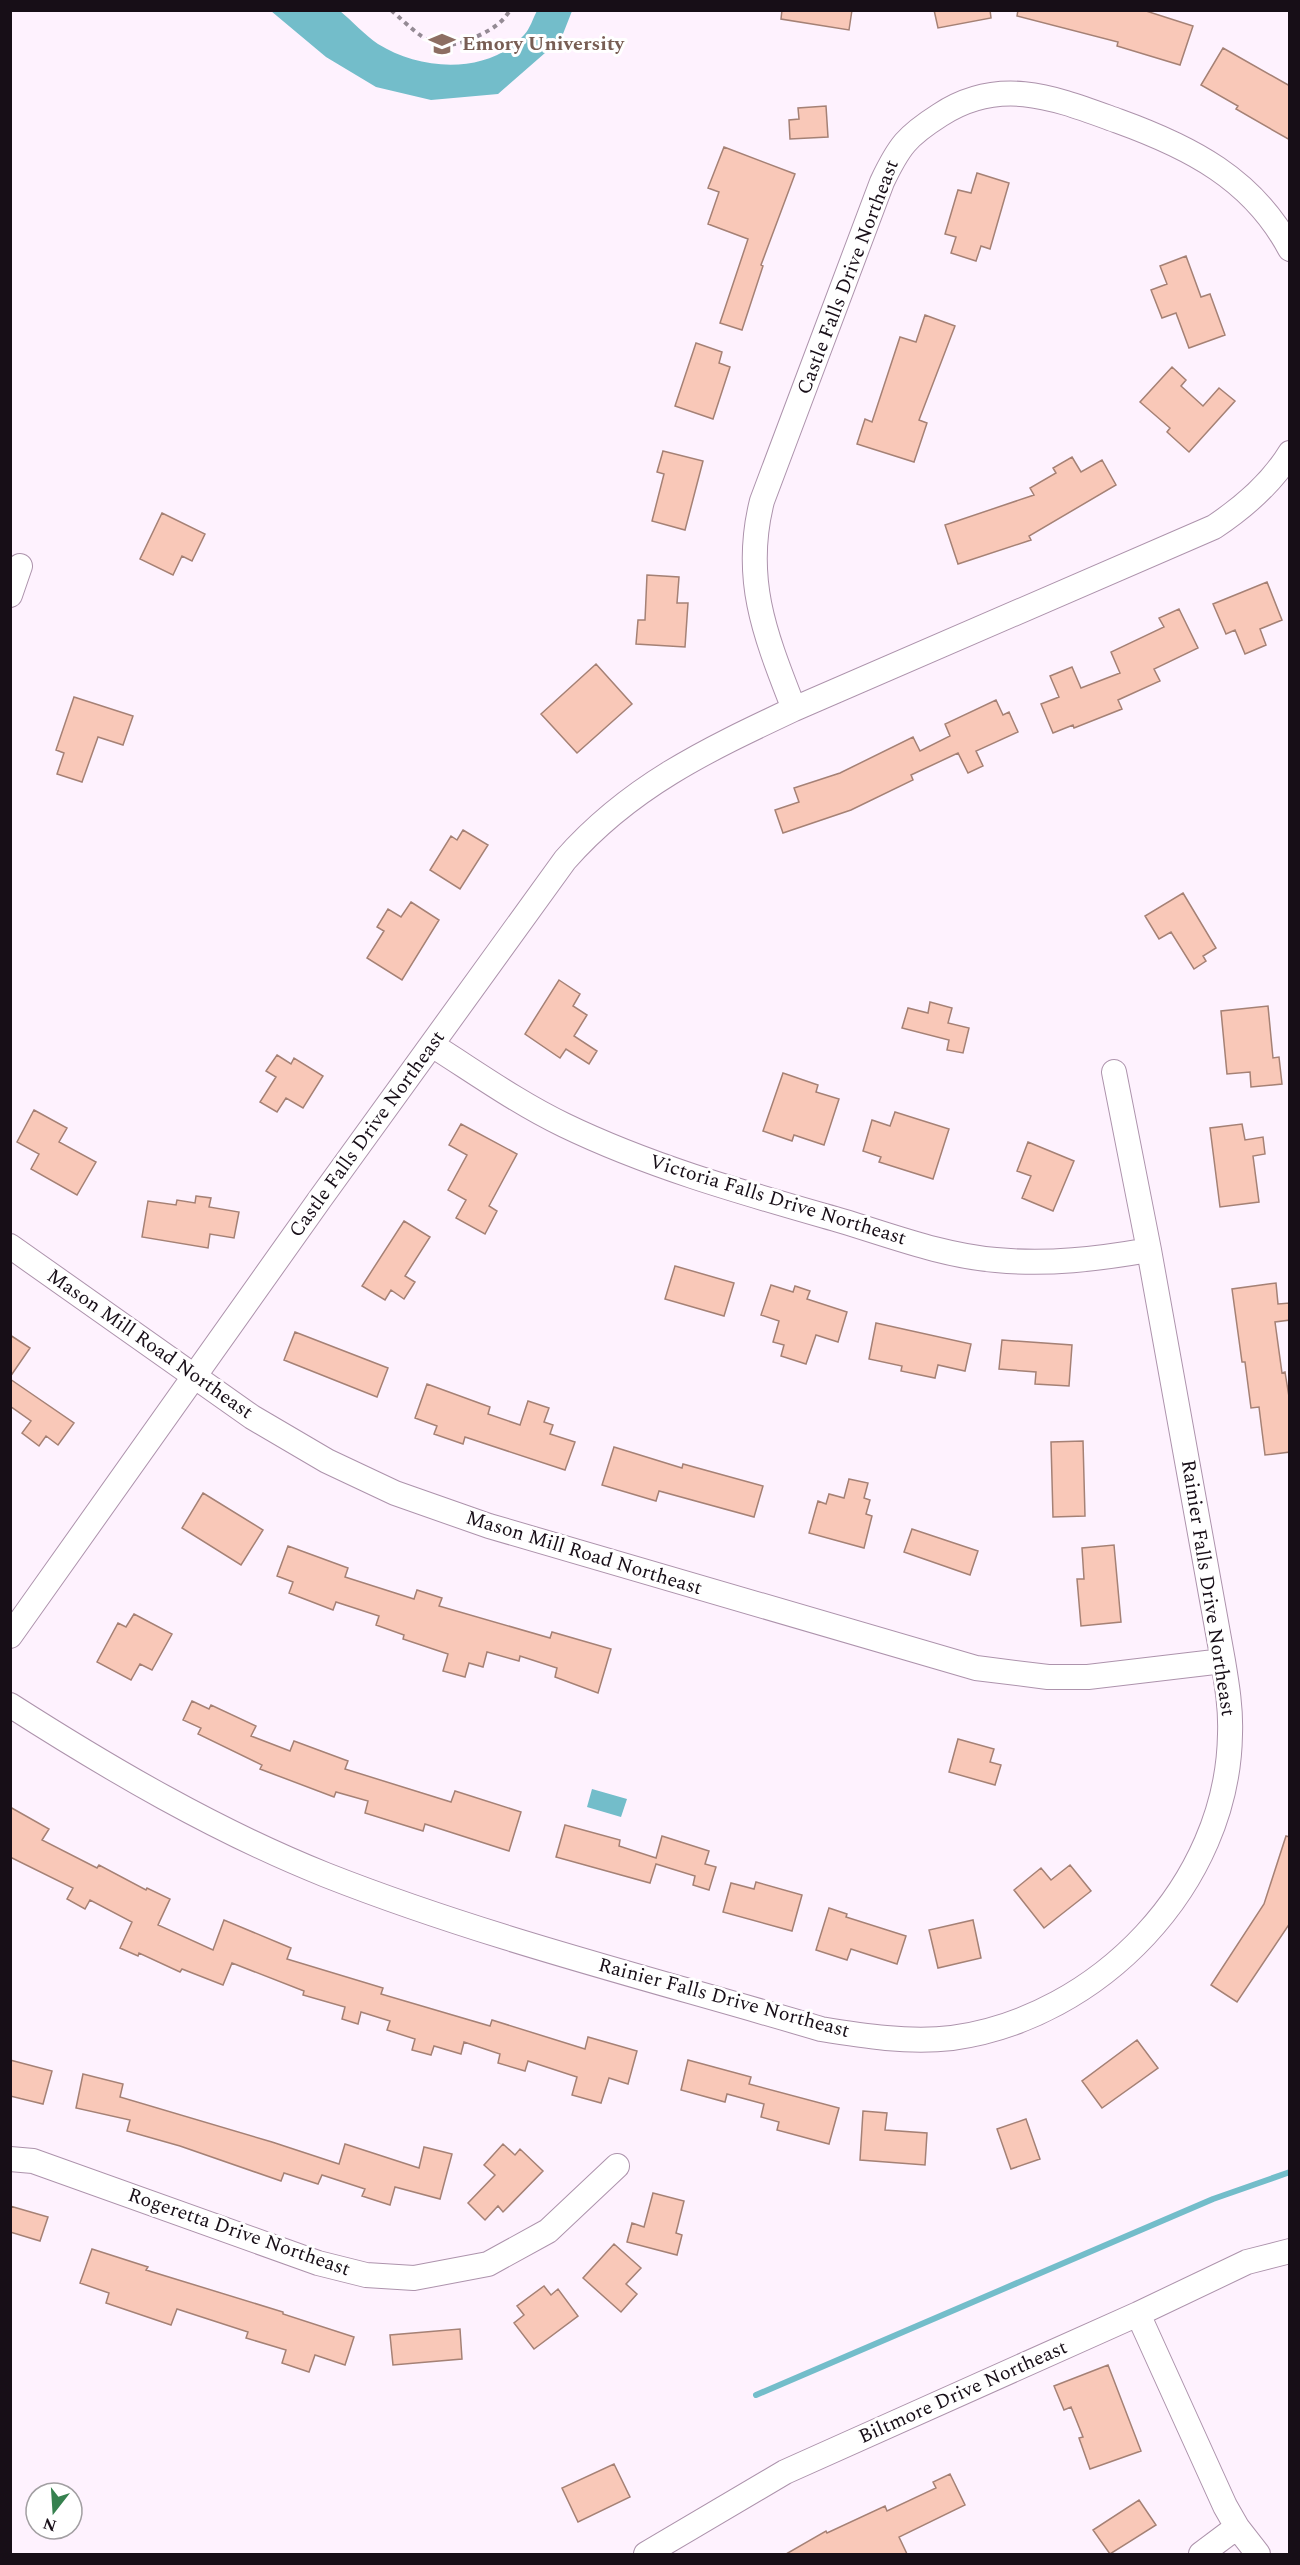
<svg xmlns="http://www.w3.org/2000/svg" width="1300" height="2565" font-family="Spectral,serif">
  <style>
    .water { fill: #73bdca }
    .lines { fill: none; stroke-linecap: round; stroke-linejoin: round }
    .stream { stroke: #73bdca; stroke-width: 6 }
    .building { fill: #f9c8b8; stroke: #a58175; stroke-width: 1.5 }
    .street-casing { stroke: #ad93ac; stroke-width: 26 }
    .path { stroke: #948a94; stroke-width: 4; stroke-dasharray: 4.5 4.5; stroke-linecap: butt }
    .street { stroke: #fff; stroke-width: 24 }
    .labels { text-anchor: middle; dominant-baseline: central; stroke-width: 6; stroke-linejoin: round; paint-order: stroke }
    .education-label { font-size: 20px; font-weight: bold; fill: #785e54; stroke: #fff; text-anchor: start }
    .street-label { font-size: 20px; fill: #170e17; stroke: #fff }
  </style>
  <rect width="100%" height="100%" fill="#fef2fe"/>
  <path class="water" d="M271,11H340C352,21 365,35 378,44C421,71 488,75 524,35C530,29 533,18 537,11H572L561,39L498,94L431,100L376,87L326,57Z
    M592,1789L627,1799L621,1817L587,1807Z"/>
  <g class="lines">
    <path class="stream" d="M756,2395L1213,2199L1290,2172"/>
  </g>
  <path class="building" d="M782,10H852L849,30L781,19Z
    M934,10H990L991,18L938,28Z
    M1018,10H1143L1193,26L1180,65L1117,46L1118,42L1017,16Z
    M1223,48L1290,86V140L1236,109L1238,106L1201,85Z
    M826,106L828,137L790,139L789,120L799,119L798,108Z
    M724,147L795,174L761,265L763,266L742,330L720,323L748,239L708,224L719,192L708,188Z
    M977,173L1009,183L990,249L981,246L976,261L951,253L956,237L945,234L958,190L971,193Z
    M1186,256L1201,297L1210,294L1225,335L1189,348L1176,313L1162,318L1151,290L1167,284L1160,266Z
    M925,315L955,326L919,420L927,423L914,462L857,444L865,419L872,422L900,337L916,342Z
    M696,343L722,352L719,363L730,367L713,419L675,406Z
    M1172,367L1186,380L1181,386L1203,406L1219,388L1235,401L1189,452L1167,432L1170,428L1140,402Z
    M663,451L703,461L685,530L652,521L664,474L657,472Z
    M1072,457L1081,472L1102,460L1116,485L1029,536L1031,540L958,564L945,525L1034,495L1030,488L1056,473L1053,468Z
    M162,513L205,534L192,561L182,556L173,575L140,559Z
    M647,575L679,577L677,603H688L685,647L636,644L638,620H645Z
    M1267,582L1282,620L1260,629L1266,645L1245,654L1235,630L1226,634L1213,604Z
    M1179,609L1198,648L1154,669L1160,681L1118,700L1122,709L1074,728L1073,725L1053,733L1041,704L1059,697L1050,676L1072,667L1081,688L1120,673L1111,652L1164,627L1159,618Z
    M596,664L632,704L577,753L541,714Z
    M74,697L133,716L123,745L98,737L82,782L57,774L64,753L56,750Z
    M996,700L1003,715L1009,712L1018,732L976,751L983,766L968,773L958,753L911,775L913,780L851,810L783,833L775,810L799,802L794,788L840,773L913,737L920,751L950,736L945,724Z
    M463,830L488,845L460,889L430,870L451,836L457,840Z
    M1183,893L1216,948L1203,956L1206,961L1194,969L1171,932L1159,939L1145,916Z
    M411,902L439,920L402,980L367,958L384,931L377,927L388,909L401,917Z
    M559,980L580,994L573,1006L587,1015L574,1036L597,1051L589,1064L566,1049L560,1058L525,1034Z
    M930,1002L952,1008L948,1023L969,1028L963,1053L947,1050L949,1040L902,1028L908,1008L928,1013Z
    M1268,1006L1273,1058L1279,1057L1282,1084L1251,1087L1250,1072L1227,1074L1221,1011Z
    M277,1055L291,1064L294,1058L323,1076L303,1108L286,1098L277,1112L260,1102L276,1077L266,1071Z
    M783,1073L818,1085L816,1092L839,1099L824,1145L794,1135L792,1141L763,1131Z
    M34,1110L67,1128L59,1142L96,1162L77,1195L31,1169L39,1154L17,1142Z
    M895,1112L949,1129L933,1179L879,1162L881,1157L863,1151L872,1120L890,1126Z
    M461,1124L517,1154L489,1206L497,1211L485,1234L456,1218L466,1200L448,1190L467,1155L449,1145Z
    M1242,1124L1245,1140L1263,1137L1265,1154L1253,1156L1259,1202L1220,1207L1210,1128Z
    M1028,1142L1074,1161L1053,1211L1022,1198L1031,1176L1017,1171Z
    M196,1196L211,1198L209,1207L239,1212L234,1238L210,1234L208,1248L142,1237L148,1201L176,1205L177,1200L195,1203Z
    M404,1221L430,1237L405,1276L415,1282L404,1299L391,1290L385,1300L362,1286Z
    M675,1266L734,1283L724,1316L665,1299Z
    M1276,1283L1278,1304L1290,1303V1320L1275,1322L1282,1373L1285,1372L1290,1403V1452L1265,1455L1259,1407L1251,1408L1245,1362H1242L1232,1289Z
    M771,1285L793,1292L795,1286L810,1291L807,1299L847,1312L838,1342L816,1335L806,1364L781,1356L784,1345L773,1342L779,1321L761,1315Z
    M876,1323L971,1344L965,1371L938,1365L935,1378L901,1371L902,1366L869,1359Z
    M295,1332L388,1368L377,1397L284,1360Z
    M10,1335L30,1348L10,1377Z
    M1002,1340L1072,1345L1069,1386L1035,1384L1036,1372L999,1369Z
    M10,1379L74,1423L58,1445L46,1436L39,1446L22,1433L31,1421L10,1406Z
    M427,1384L490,1407L488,1414L520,1425L528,1401L549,1408L544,1422L553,1425L550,1434L575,1442L565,1470L465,1437L463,1444L434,1434L437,1426L415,1418Z
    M1083,1441L1085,1516L1053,1517L1051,1442Z
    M614,1447L682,1468L683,1464L763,1486L754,1517L659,1491L656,1501L602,1485Z
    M849,1479L868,1483L864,1498L870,1500L866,1514L872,1516L864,1548L809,1533L818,1501L826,1504L829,1494L844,1498Z
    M203,1493L263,1530L241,1565L182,1528Z
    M912,1529L978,1551L970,1575L904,1552Z
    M1114,1545L1121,1622L1081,1626L1077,1579H1084L1082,1548Z
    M288,1546L348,1568L345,1577L414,1599L417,1590L442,1598L439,1606L550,1638L552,1632L611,1649L598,1693L555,1677L557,1668L520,1656L519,1661L487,1652L483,1667L469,1663L465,1677L443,1671L448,1654L403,1639L404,1635L376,1625L379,1616L336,1602L333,1610L289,1593L293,1582L277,1576Z
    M134,1614L172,1634L152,1670L140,1664L131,1680L97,1662L118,1623L126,1627Z
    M192,1701L209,1709L211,1705L256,1726L251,1736L290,1751L294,1741L348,1761L345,1769L451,1802L455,1791L521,1812L509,1851L425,1824L423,1831L365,1813L368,1801L336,1792L334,1797L260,1769L262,1765L198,1734L201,1728L183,1720Z
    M958,1739L994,1749L990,1762L1001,1765L995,1785L949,1772Z
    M10,1807L49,1829L42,1840L97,1868L99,1865L146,1890L147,1888L170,1899L158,1925L213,1950L224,1920L291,1948L287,1959L383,1988L381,1994L490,2026L492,2020L585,2049L588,2037L637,2051L628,2084L609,2078L601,2103L572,2095L577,2077L528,2061L525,2071L498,2063L500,2054L464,2042L461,2054L434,2046L431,2055L412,2050L415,2039L387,2030L390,2021L361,2012L358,2024L342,2019L345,2007L303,1995L304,1991L232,1963L223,1985L182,1969L180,1972L139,1953L138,1956L120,1948L132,1922L90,1900L85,1909L67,1899L73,1888L10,1857Z
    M565,1825L620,1840L619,1846L656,1858L662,1836L709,1851L705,1864L716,1867L709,1890L693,1885L695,1876L656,1864L650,1883L556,1857Z
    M1286,1836L1290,1837V1923L1237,2002L1211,1985L1264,1904Z
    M1070,1865L1091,1891L1044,1928L1014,1890L1041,1868L1051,1880Z
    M756,1882L802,1895L792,1931L723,1912L731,1883L754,1889Z
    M829,1908L847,1914L846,1917L906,1936L897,1964L851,1949L847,1960L816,1950Z
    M973,1920L981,1958L938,1968L929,1930Z
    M1137,2040L1158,2068L1102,2108L1082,2081Z
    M10,2060L52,2071L43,2104L10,2096Z
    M688,2060L751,2077L749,2084L839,2108L829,2144L777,2130L779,2122L761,2117L764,2104L727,2094L725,2102L681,2090Z
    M83,2074L123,2084L120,2097L272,2142L339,2164L345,2144L419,2168L424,2147L452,2154L440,2199L395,2187L390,2205L362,2196L365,2189L322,2175L318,2184L284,2173L281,2181L180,2146L127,2131L130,2120L76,2108Z
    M863,2111L887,2113L885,2130L927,2133L925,2165L860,2160Z
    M1026,2119L1040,2159L1011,2169L997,2129Z
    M503,2144L515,2155L520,2149L543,2171L503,2212L498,2206L485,2220L468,2203L495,2175L484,2165Z
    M653,2193L684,2201L676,2233L682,2235L677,2255L627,2242L632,2223L644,2227Z
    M10,2206L48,2217L40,2241L10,2232Z
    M614,2244L641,2268L626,2284L637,2294L621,2312L583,2278Z
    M92,2249L148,2267L146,2270L283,2312V2314L354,2337L345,2365L315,2355L309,2372L282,2363L286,2350L246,2338L248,2332L177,2309L171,2325L106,2303L109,2293L80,2283Z
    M544,2286L551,2295L558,2289L578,2316L534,2349L514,2323L524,2315L517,2306Z
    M460,2329L462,2359L393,2365L390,2335Z
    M1108,2365L1141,2451L1090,2469L1079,2438L1083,2437L1071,2407L1064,2410L1054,2386Z
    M614,2464L630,2497L578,2522L562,2488Z
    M950,2474L965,2505L899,2537L907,2554H786L826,2531L827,2533L885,2506L887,2511L936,2488L933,2482Z
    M1139,2500L1156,2525L1110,2554L1093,2530Z"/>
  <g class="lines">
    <g class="street-casing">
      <path id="street" d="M1290,249C1253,179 1190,147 1118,121C1057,99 1001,75 940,115C907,136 899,146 882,182L762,501C742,580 766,637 794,709L1214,527C1244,507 1271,484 1290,453
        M10,595L20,566
        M432,1045C475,1072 518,1103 564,1125C653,1168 748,1194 842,1221C892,1236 944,1256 996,1260C1048,1265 1098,1259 1149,1250
        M10,1246L252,1417L327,1461L395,1493L489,1526L976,1668L1048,1677H1088L1223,1661
        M10,1636L320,1199L565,860C630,786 707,750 794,709
        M10,1705C110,1769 216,1831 326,1875C486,1938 656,1980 821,2029C864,2036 908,2043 952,2038C1099,2018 1228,1884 1230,1734C1231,1709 1227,1685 1223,1661L1149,1250L1114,1072
        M10,2159L33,2161L318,2263L366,2275L414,2278L488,2264L548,2231L617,2166
        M1138,2314L1225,2506L1237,2527L1258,2554
        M646,2554L785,2472L1138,2314L1247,2262L1290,2251
        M1201,2554L1237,2527"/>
    </g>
    <path class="path" d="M391,10C425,40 436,57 482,34C494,28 503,22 510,10"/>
    <use href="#street" class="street"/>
  </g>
  <defs>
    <g id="university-bare" transform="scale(2.07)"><path d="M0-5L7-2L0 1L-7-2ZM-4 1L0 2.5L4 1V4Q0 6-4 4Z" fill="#8d6e63" stroke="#fff" stroke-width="2.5" paint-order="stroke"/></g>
  </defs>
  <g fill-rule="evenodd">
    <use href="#university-bare" x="442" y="44"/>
  </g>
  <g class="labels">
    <g class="education-label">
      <text x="462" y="44">Emory University</text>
    </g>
    <g class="street-label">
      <text transform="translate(848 277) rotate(-69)">Castle Falls Drive Northeast</text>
      <text transform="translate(367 1134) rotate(-54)">Castle Falls Drive Northeast</text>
      <text transform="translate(778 1200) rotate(17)">Victoria Falls Drive Northeast</text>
      <text transform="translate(150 1344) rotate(35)">Mason Mill Road Northeast</text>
      <text transform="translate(584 1553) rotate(17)">Mason Mill Road Northeast</text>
      <text transform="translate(1208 1588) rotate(81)">Rainier Falls Drive Northeast</text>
      <text transform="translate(724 1998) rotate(15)">Rainier Falls Drive Northeast</text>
      <text transform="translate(239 2232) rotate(19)">Rogeretta Drive Northeast</text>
      <text transform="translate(963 2392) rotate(-24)">Biltmore Drive Northeast</text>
    </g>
  </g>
  <rect width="1300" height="2565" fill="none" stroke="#170e17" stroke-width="24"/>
  <g transform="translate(54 2511) rotate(197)"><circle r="28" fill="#ffffff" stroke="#a29fa2" stroke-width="1.5"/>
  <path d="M0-4.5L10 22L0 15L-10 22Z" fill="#36814f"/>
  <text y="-9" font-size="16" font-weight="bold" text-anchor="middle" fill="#170e17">N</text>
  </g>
</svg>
